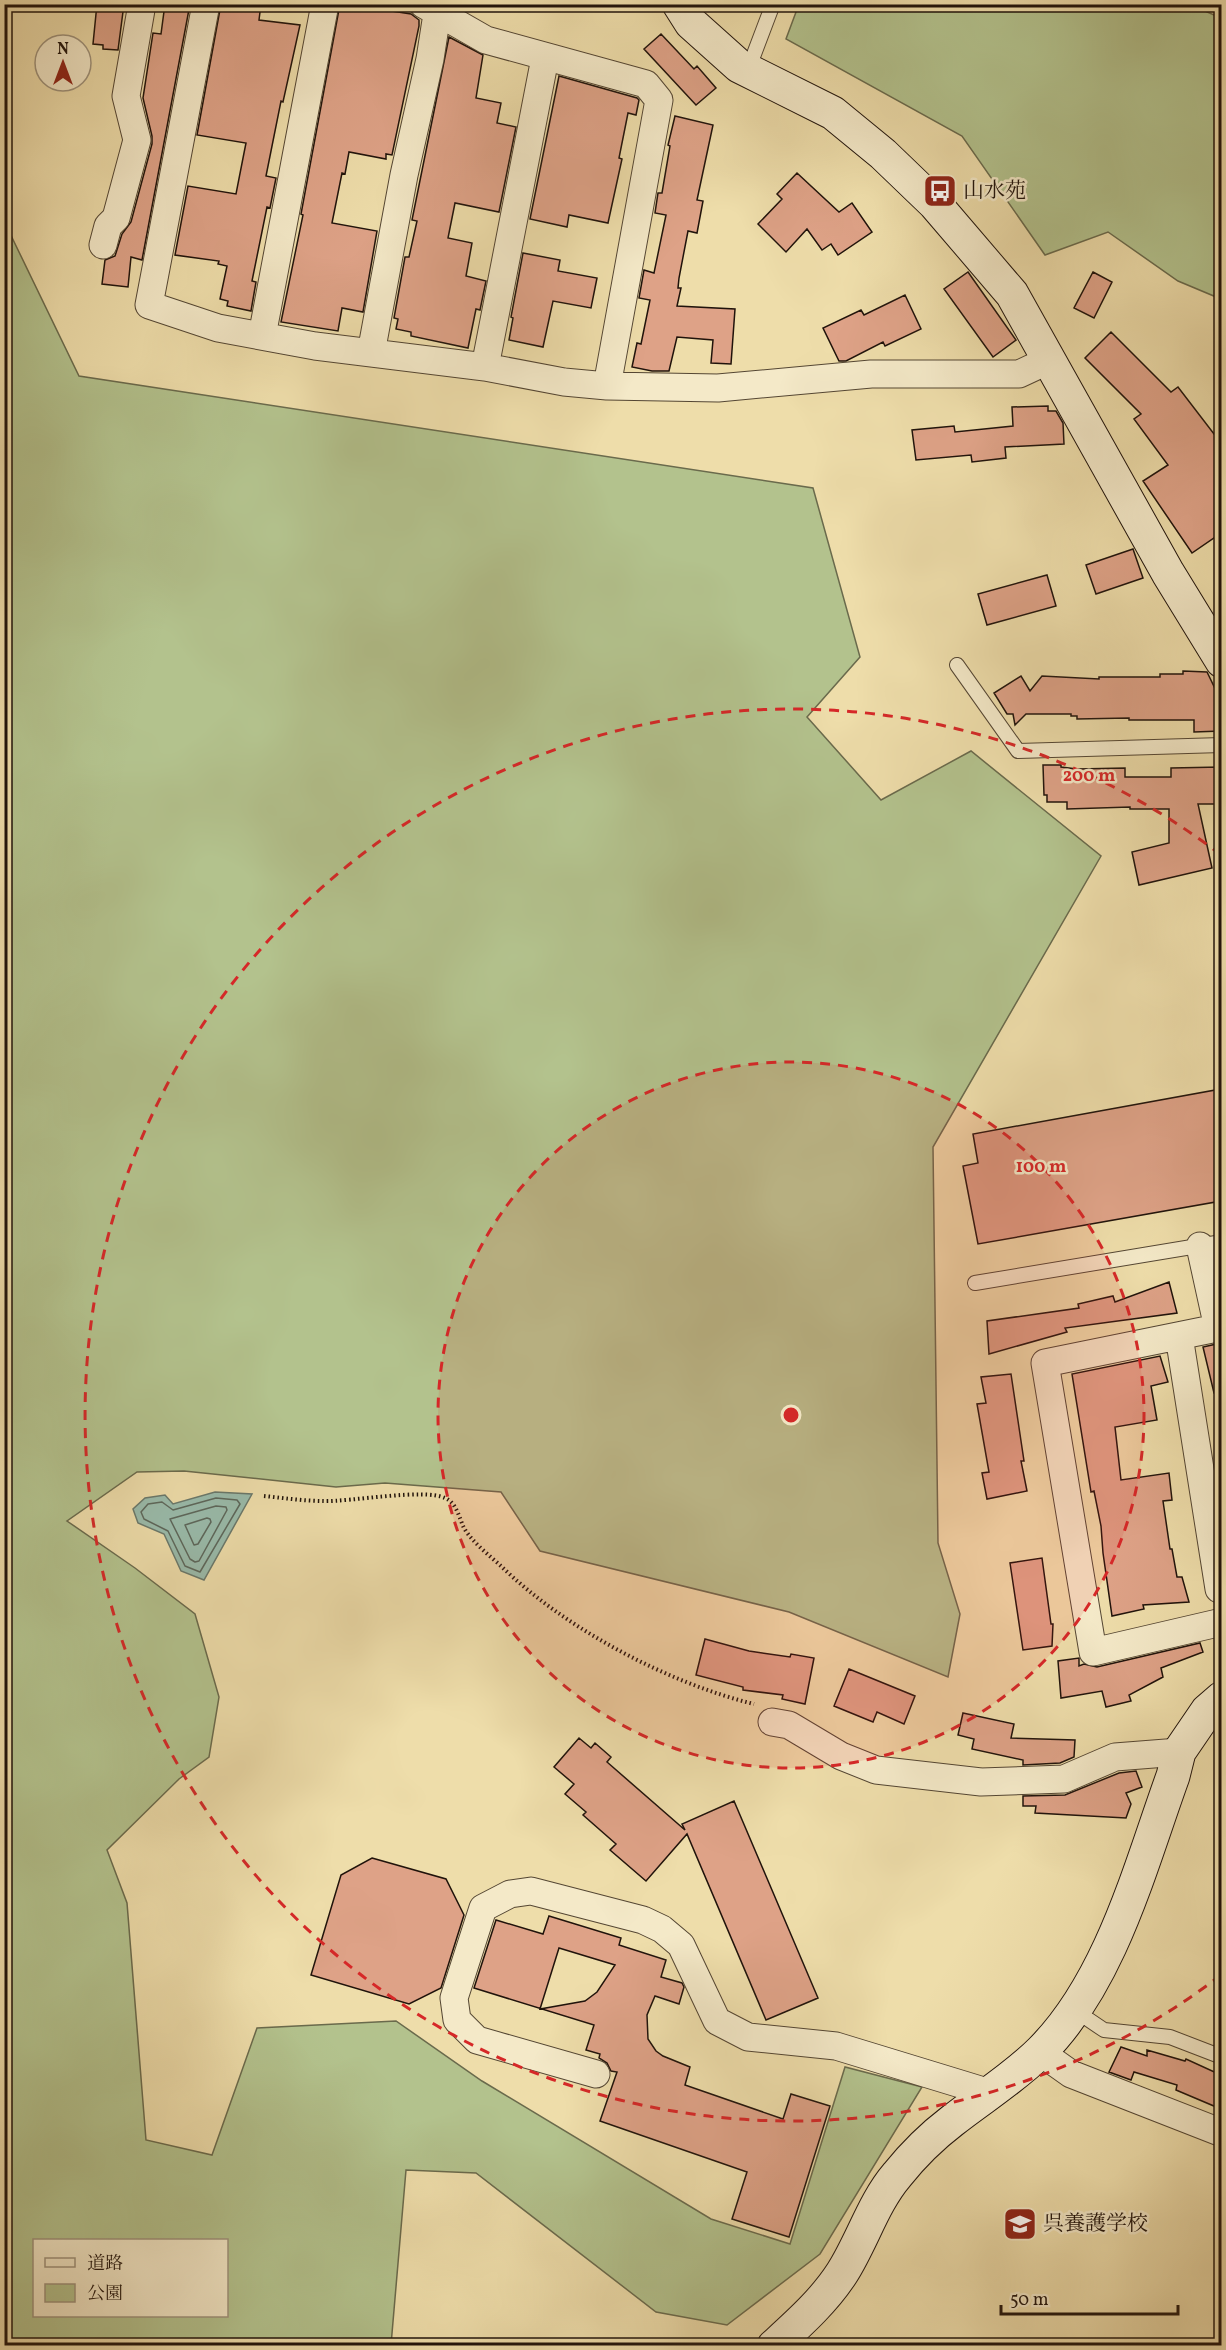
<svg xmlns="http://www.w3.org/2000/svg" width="1226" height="2350" font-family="Vollkorn,'Noto Serif JP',serif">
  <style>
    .green { fill: #b3c28d; stroke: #6a6a4c; stroke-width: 1.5; fill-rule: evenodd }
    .water { fill: #99bbab; stroke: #69786b; stroke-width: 1.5 }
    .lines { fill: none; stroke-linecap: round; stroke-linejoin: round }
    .shore { stroke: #5c675b; stroke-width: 1.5 }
    .building { fill: #dea287; stroke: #20130b; stroke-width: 1.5; fill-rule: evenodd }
    .lane-casing { stroke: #544633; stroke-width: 16 }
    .street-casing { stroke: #544633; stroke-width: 29 }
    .secondary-casing { stroke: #20130b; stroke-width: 35 }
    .path { stroke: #20130b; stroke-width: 4; stroke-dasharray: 1.5 3; stroke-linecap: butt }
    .lane { stroke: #f4e9c8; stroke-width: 14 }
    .street { stroke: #f4e9c8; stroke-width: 27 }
    .secondary { stroke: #f4e9c8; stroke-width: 33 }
    .ring { fill: none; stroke: #d62828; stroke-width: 3; stroke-dasharray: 10 8 }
    .labels { text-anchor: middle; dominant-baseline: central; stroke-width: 5; stroke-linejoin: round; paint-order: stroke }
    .poi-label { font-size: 21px; fill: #20130b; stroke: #f4e9c8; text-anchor: start }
    .centre { fill: #d62828; stroke: #f4e9c8; stroke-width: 3 }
    .ring-label { font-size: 18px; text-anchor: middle; font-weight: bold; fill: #d62828; stroke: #f4e9c8; stroke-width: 5; stroke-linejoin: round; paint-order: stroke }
  </style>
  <rect width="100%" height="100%" fill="#eda"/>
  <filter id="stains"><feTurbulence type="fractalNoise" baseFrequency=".00333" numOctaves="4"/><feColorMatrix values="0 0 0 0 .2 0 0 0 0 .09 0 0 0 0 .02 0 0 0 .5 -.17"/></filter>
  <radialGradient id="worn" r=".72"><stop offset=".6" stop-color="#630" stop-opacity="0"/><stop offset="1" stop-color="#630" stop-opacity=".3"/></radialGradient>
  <path class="green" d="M799,4H1189L1221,18V299L1178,281L1108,232L1045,255L962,136L786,39Z
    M4,221L79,376L813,488L860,657L807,717L881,800L971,751L1101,856L933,1147L938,1543L960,1614L948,1677L789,1612L540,1551L501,1492L385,1483L336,1487L184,1471L137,1472L67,1521L135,1568L195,1614L219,1697L209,1757L179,1779L107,1850L127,1903L146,2140L212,2155L257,2028L396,2021L482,2081L711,2219L790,2244L845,2067L922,2087L820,2254L727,2325L656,2312L476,2173L406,2170L391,2345H5ZM34,2240H226V2316H34Z"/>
  <path class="water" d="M215,1492L252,1494L204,1580L181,1571L164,1534L138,1523L133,1509L145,1498L165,1495L173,1504Z"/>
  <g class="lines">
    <path class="shore" d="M216,1498L237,1500L240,1504L200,1572L185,1566L168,1531L144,1519L141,1512L148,1504L162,1502L173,1510Z
      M216,1506L226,1507L227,1510L199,1561L195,1562L190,1559L170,1519Z
      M207,1518L210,1519L211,1522L198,1544L194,1545L185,1525Z"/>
  </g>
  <path class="building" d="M97,4H124L118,50L103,49V45L93,44Z
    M165,4H190L142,260L131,257L128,287L102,284L105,260L115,256L122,234L131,222L152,144V136L143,98L153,33L161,34Z
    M221,4H261L259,20L300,25L283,102L281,101L266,176L276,178L270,208L267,207L252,281L256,282L251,311L227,306L228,301L220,299L227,266L218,264L219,261L175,255L188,186L236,194L244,153L246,143L197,135Z
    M340,4H366V7L411,14L419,20V26L392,155L386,154V159L349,152L345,174L342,173L332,223L377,231L363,312L342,308L338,331L281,322L303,215L301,214Z
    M661,34L694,69L697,66L716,88L696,105L644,49Z
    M449,37L483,55L476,98L501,103L497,123L516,127L499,212L455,203L448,238L472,243L466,276L486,281L480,310L476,309L468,348L411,336V332L396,329L398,319L394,318L405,257H409L417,221L412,220Z
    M559,76L637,98L639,100L636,115L628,113L619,158L622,159L608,223L569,215L567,227L530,219Z
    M675,116L713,125L697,200L703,201L697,233L688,231L679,278L678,288H681L677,306L735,309L731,364L711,363L713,340L677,337L669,371H652L632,367L637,343L641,344L650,300L639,298L644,270L654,273L666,215L655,213L658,193H662L670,146L668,145Z
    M797,173L839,212L852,203L872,232L838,255L831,244L822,250L807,229L786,252L758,224L782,199L777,194Z
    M523,253L560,260L558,271L597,278L591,308L553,301L543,347L509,340L513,318L511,317Z
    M968,272L1016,340L993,357L944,289Z
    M1093,272L1112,282L1094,318L1074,308Z
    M905,295L921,329L885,346L883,342L846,361H839L823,328L861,310L864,315Z
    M1111,332L1171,392L1178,387L1214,434L1221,429V533L1192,553L1143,481L1168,465L1134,419L1141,414L1085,358Z
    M1048,406V411H1056L1063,423L1064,444L1005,447L1006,458L972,462L971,455L916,460L912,430L954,426L955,432L1013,426L1012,407Z
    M1133,549L1143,578L1096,594L1086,565Z
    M1047,575L1056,606L987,625L978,594Z
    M1183,671L1207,672L1221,701V731L1194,732V720H1129V718L1077,719V716H1071V714H1026L1015,725L1013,714H1007L994,693L1021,676L1030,691L1042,676L1099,679V677H1160V674H1183Z
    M1043,765H1061V767L1077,769L1125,768V777H1171V768L1221,767V804H1198L1212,868L1139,885L1132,852L1169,843V809H1130V807L1067,809V802H1047V795H1044Z
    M1221,1089V1201L978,1244L963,1166L978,1163L973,1134Z
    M1169,1282L1177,1313L1065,1328L1067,1332L989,1354L987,1321L1079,1308L1078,1304L1113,1296L1115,1302Z
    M1221,1343V1392L1214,1393L1203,1347Z
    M1160,1356L1168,1382L1151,1386L1157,1420L1115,1427L1121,1480L1169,1473L1172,1500L1163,1501L1170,1549H1172L1177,1577H1182L1189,1602L1143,1605L1144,1609L1112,1616L1103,1553L1101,1526L1094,1491L1091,1492L1072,1374Z
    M1011,1374L1024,1461H1021L1027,1491L987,1499L982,1473L989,1472L977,1404L986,1403L981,1377Z
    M1042,1558L1051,1624H1053L1052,1646L1023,1650L1010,1563Z
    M705,1639L749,1651L790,1657L791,1654L814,1658L805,1704L782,1699L783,1695L743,1690V1687L696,1675Z
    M1200,1643L1203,1652L1161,1668L1163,1677L1129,1695L1131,1701L1106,1707L1102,1691L1061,1698L1058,1661L1079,1658V1666L1084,1664L1097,1667Z
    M849,1669L915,1696L904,1724L877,1712L873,1722L834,1706Z
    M963,1713L1014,1724L1011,1738L1075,1740L1074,1757L1060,1763L1023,1765V1760L972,1749L974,1739L958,1735Z
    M579,1738L591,1748L595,1743L611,1757L607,1762L685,1830L682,1824L734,1801L818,1998L766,2020L687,1834L646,1881L610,1850L616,1844L583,1815L586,1812L565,1794L574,1784L554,1767Z
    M1136,1771L1142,1787L1126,1793L1131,1804L1126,1818L1035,1813L1036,1806H1023V1796L1065,1795L1119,1773Z
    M372,1858L446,1879L464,1915L441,1988L409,2004L311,1975L341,1875Z
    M549,1916L621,1938L619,1945L666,1960L661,1977L682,1983L684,1987L679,2004L655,1996L647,2015L648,2039L656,2051L663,2056L690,2067L685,2085L783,2119L791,2094L830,2106L789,2237L732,2219L747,2172L600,2121L617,2072L611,2071L607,2063L599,2058L600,2054L586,2050L594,2025L474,1988L496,1920L543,1934ZM559,1948L615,1965L597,1992L585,2001L540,2009Z
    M1121,2047L1147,2056V2050L1185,2061L1186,2059L1221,2075V2109L1176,2090L1177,2085L1134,2072L1131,2080L1109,2072Z"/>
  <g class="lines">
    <g class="lane-casing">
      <path id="lane" d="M748,70L773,4
        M957,665L1018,751L1222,745
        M975,1283L1222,1242
        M1073,2009L1104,2030L1170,2037L1222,2057"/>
    </g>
    <g class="street-casing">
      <path id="street" d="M206,4L149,305L218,328L315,346L485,367L564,382L607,386L718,388L871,374H1019L1049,360
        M423,4L486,40L646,84L659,100L607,386
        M103,245L108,226L116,218L137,140L126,96L142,4
        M262,336L325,4
        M371,353L404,175L430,59L437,14
        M485,367L545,58
        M1200,1246L1218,1328
        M1222,1327L1045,1363L1093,1652L1222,1622
        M1179,1336L1219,1589
        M772,1722L789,1725L841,1756L876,1770L981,1782L1064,1779L1115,1757L1179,1752
        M1040,2052L1071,2074L1222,2133
        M596,2074L477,2040L457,2020L454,1998L483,1908L510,1894L531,1891L643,1920L662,1929L681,1945L717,2021L748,2037L836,2046L990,2093"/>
    </g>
    <g class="secondary-casing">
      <path id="secondary" d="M679,4L691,23L739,66L833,113L883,154L935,204L1012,294L1168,573L1222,661
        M774,2346C798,2324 824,2301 842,2273C862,2242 873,2203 897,2175C913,2155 931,2137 952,2121C981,2098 1014,2078 1041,2051C1111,1981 1140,1867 1173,1776L1179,1752L1207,1711L1222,1698"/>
    </g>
    <path class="path" d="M264,1496C284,1498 304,1501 323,1501C350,1502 425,1488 445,1498C457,1503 459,1518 464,1528C472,1542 490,1556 502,1567C566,1629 668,1683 754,1704"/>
    <use href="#lane" class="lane"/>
    <use href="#street" class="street"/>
    <use href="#secondary" class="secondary"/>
  </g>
  <circle cx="791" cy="1415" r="353" fill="#d62828" fill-opacity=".12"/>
  <g class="ring">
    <circle cx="791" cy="1415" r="353"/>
    <path d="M1221 1975A706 706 0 1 1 1221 855"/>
  </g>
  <defs>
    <g id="bus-square" transform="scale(1.725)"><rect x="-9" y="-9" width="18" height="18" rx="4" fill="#8f2418" stroke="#f4e9c8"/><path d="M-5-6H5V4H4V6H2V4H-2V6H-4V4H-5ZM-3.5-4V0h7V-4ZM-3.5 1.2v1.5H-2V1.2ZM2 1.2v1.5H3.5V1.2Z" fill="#fff"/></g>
    <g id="school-square" transform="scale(1.725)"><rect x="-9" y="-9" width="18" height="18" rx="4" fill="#8f2418" stroke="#f4e9c8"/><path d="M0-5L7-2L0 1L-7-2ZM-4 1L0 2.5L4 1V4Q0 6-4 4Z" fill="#fff"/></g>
  </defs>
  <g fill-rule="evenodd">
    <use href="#bus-square" x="940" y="191"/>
    <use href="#school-square" x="1020" y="2224"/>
  </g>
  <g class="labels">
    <g class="poi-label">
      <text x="963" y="191">山水苑</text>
      <text x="1043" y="2224">呉養護学校</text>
    </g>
  </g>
  <circle cx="791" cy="1415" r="9" class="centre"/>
  <g class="ring-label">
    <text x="1089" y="781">200 m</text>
    <text x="1041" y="1172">100 m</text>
  </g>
  <rect width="1226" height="2350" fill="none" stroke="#eda" stroke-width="24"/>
  <rect x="6" y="6" width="1214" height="2338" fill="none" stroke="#20130b" stroke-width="3"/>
  <rect x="12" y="12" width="1202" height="2326" fill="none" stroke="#20130b" stroke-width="1.5"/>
  <rect x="33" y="2239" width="195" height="78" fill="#f4e9c8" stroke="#9f937c" stroke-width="1.5"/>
  <rect x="45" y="2258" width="30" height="9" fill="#f4e9c8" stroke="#9f937c" stroke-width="1.5"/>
  <text x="87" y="2269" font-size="18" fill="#20130b">道路</text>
  <rect x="45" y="2284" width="30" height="18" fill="#b3c28d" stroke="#9f937c" stroke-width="1.5"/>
  <text x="87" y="2299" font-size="18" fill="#20130b">公園</text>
  <g transform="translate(63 63)"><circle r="28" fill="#f4e9c8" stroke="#9f937c" stroke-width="1.5"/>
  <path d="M0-4.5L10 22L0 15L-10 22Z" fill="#8f2418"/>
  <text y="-9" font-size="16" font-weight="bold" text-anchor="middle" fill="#20130b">N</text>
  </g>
  <path d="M1001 2305v9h177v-9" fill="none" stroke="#20130b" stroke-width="3"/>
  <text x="1010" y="2305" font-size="18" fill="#20130b" stroke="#f4e9c8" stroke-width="4.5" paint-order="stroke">50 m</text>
  <rect width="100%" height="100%" filter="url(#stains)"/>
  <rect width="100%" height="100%" fill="url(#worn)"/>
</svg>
